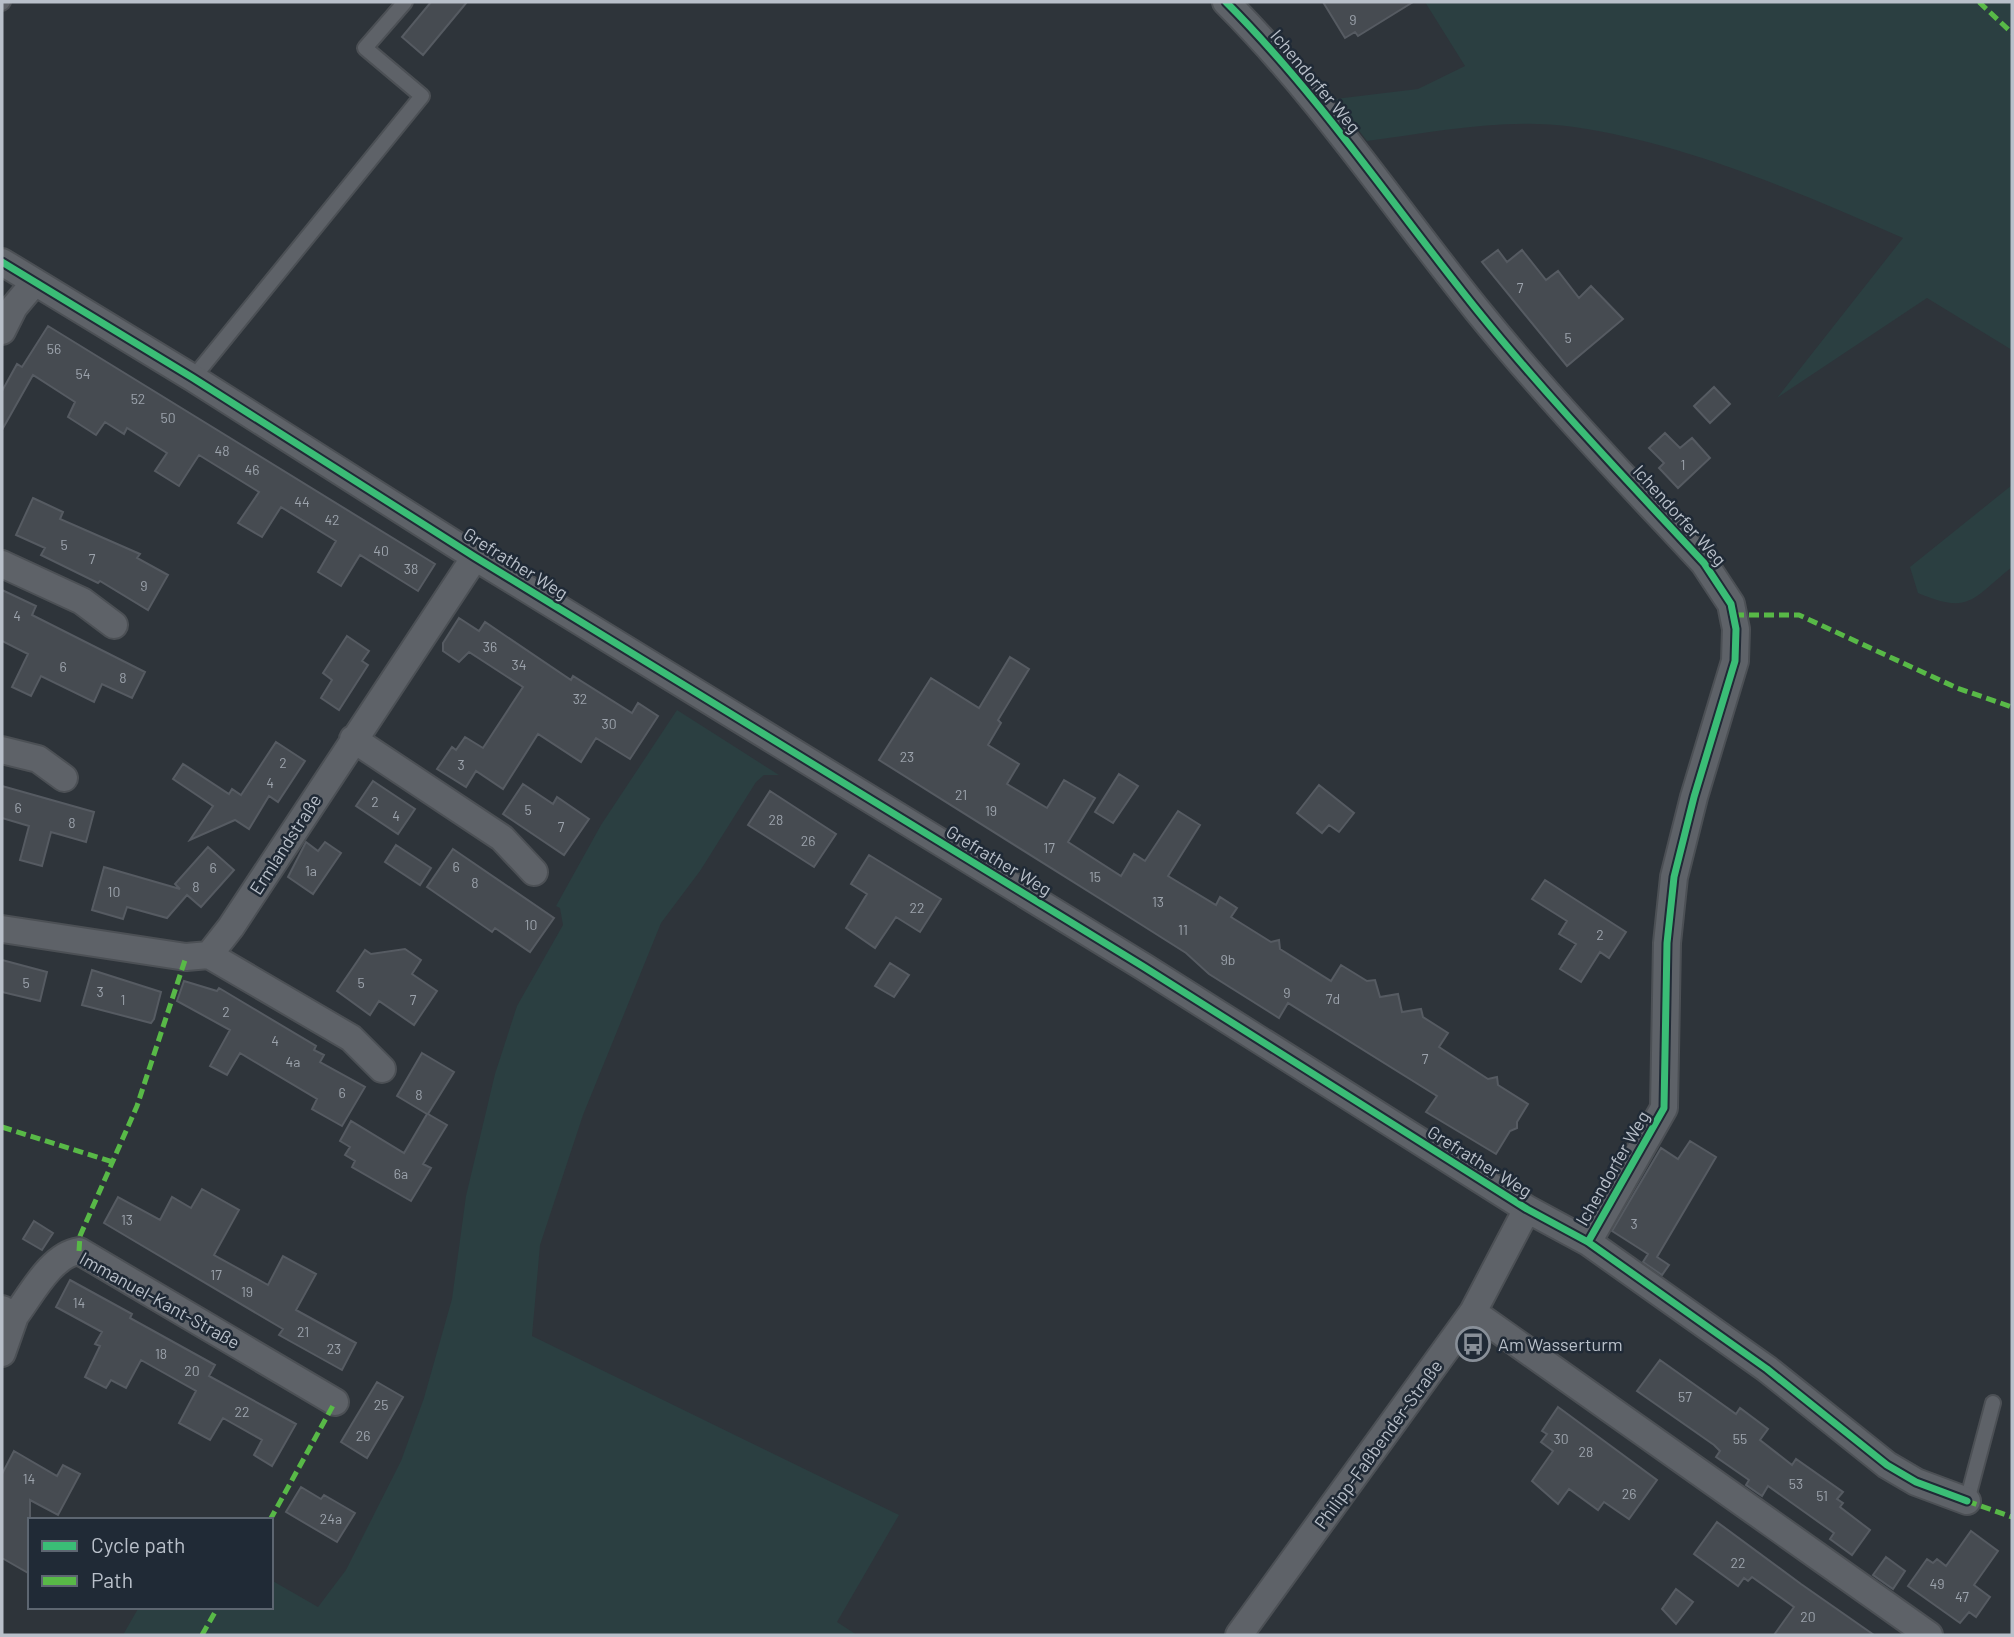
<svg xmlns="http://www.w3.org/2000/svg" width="2014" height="1637" font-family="Barlow,sans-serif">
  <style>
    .green { fill: #2b3f41 }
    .building { fill: #464b51; stroke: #565b62; stroke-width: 2 }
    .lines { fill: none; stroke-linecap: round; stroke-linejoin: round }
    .service-casing { stroke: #4c5055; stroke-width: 18 }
    .minor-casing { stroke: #4c5055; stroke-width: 30 }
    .service { stroke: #5e6268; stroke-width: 14 }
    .minor { stroke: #5e6268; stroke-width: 26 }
    .quiet { stroke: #58b947; stroke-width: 5; stroke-dasharray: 10 5; stroke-linecap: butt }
    .cycleway-casing { stroke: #202a36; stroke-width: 11 }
    .cycleway { stroke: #3abd76; stroke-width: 7 }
    .labels { text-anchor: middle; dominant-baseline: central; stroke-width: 5; stroke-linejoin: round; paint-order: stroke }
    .number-label { font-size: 14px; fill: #9ca3ac }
    .street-label { font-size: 18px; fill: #b9c0ca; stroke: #202a36 }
    .poi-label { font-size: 18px; fill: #b9c0ca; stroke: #202a36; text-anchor: start }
  </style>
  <rect width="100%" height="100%" fill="#2e343a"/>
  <path class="green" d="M1425,2H2012V350L1927,298L1777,398L1903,238C1801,193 1685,143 1574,127C1506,117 1435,132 1367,141L1335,99L1418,89L1465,66Z
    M2012,485V567C1972,599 1970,615 1918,593L1910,567Z
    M677,710L779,775H764L756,782L700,871L661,923L583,1115L540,1245L532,1336L899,1515L837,1622L857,1635H123L139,1607H271V1580L318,1607L346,1570L401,1461L424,1398L452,1299L466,1196L495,1074L517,1006L563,925L560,908L556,906L601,825Z"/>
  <path class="building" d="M431,2H467L423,55L402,37Z
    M1323,2H1413L1358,36L1355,32L1345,38Z
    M1498,250L1507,262L1522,250L1546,280L1558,271L1579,298L1591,286L1623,319L1567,366L1482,262Z
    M48,326L435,564L418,591L360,555L341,586L318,572L336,541L281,507L262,537L238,523L259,492L199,455L179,486L155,471L167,453L127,428L124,434L105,422L96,435L68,417L75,402L33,375L2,430V391L17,364L22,367Z
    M1714,387L1730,404L1710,423L1694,406Z
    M1665,433L1680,448L1692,438L1710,458L1678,488L1659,468L1664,463L1649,448Z
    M33,498L63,512L60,519L140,554L137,558L168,575L148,610L100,581L98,583L41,555L45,548L16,535Z
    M2,590L36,606L32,615L145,672L132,698L102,684L94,702L41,676L31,696L12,687L28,654L2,641Z
    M459,618L479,631L485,622L571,680L573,676L632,713L638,703L658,716L630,759L596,738L581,762L538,734L503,789L476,771L466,787L437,769L452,747L456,750L465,737L483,748L523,687L469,652L459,662L443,651V643Z
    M347,636L369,651L362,661L368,665L339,710L321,698L332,680L323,673Z
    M1010,657L1029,669L998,720L1001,723L988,745L1019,764L1007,784L1047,808L1064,780L1095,798L1068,842L1121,876L1134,854L1145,861L1178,811L1200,825L1168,876L1216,905L1220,897L1237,908L1231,917L1271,942L1279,940L1280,949L1331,981L1341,965L1367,981L1375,980L1380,997L1398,994L1402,1012L1421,1009L1423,1017L1448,1033L1439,1047L1488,1079L1497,1077L1498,1085L1528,1104L1517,1122V1128L1510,1131L1496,1154L1426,1112L1437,1096L1288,1003L1279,1018L1209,974L1186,953L1126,915L879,760L931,678L979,708Z
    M276,742L305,761L278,802L269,796L249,829L235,820L190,840L213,806L173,779L183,764L229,794L232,789L241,795Z
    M1119,774L1138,786L1113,823L1095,812Z
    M373,781L415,809L398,834L356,806Z
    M523,784L553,804L557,797L589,819L564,855L503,814Z
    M1319,785L1354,813L1339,832L1329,825L1322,833L1297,813Z
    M2,786L94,812L86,842L51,832L42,866L20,860L29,826L2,818Z
    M770,791L836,834L814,867L748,825Z
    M306,842L318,851L325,842L341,853L313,894L288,877Z
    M396,845L431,868L420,885L385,862Z
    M208,847L234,870L201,907L187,895L167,918L127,907L123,919L92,910L104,867L180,889L175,884Z
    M453,849L554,918L530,952L495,928L492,932L427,887Z
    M869,855L941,899L920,932L896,917L875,948L846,928L867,894L851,884Z
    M1545,880L1626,932L1609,958L1600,952L1581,982L1560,969L1576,944L1559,934L1567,921L1532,899Z
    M405,949L421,960L412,974L437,991L414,1025L379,1001L370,1015L337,991L365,950L371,954Z
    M2,960L47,972L40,1001L2,992Z
    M890,963L909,975L894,997L875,986Z
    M92,970L161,992L154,1019L151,1023L82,1005Z
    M184,981L217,991L219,988L316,1046L314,1050L324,1055L320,1062L365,1087L342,1126L312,1109L317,1099L240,1053L227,1075L210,1066L230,1030L177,1001Z
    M422,1053L454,1072L428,1114L447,1125L423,1164L431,1168L411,1201L352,1167L355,1161L345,1155L350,1147L340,1141L351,1121L404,1153L427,1114L397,1096Z
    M1690,1141L1716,1157L1657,1257L1669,1265L1662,1275L1643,1262L1648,1254L1612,1231L1661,1148L1678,1159Z
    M202,1189L239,1210L214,1255L268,1285L283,1256L316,1274L296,1310L356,1343L342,1370L279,1335L283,1329L104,1223L118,1197L160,1220L172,1197L191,1208Z
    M34,1221L53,1233L42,1250L23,1239Z
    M70,1280L132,1314L130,1318L215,1365L209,1376L296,1424L272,1466L254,1455L262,1440L223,1418L210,1440L179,1423L196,1391L141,1360L126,1388L111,1380L106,1388L85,1377L100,1346L95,1344L102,1332L56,1307Z
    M1660,1360L1736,1414L1740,1408L1768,1429L1760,1440L1792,1465L1796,1459L1843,1492L1837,1499L1843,1503L1840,1507L1870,1530L1852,1555L1830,1539L1834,1533L1768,1486L1762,1496L1746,1485L1749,1480L1716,1457L1720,1451L1714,1445L1637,1391Z
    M377,1382L403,1397L367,1458L341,1442Z
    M1558,1407L1657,1480L1629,1519L1604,1502L1598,1510L1569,1489L1558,1504L1532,1481L1553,1451L1541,1442L1547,1434L1542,1431Z
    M14,1451L57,1476L63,1465L80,1474L58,1515L30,1500V1574L2,1558V1474Z
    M301,1487L321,1499L324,1495L355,1513L337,1542L286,1512Z
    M1717,1522L1801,1584L1874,1635H1774L1794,1607L1752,1577L1748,1581L1744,1578L1738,1586L1694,1554Z
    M1971,1531L1998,1551L1974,1585L1990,1597L1976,1617L1969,1612L1960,1623L1908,1586L1927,1559L1933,1563L1937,1559L1946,1566Z
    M1886,1557L1905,1571L1893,1589L1873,1575Z
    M1676,1589L1693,1602L1676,1624L1662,1609Z"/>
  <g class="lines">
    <g class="service-casing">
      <path id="service" d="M2,3L3,2
        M193,378L422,96L365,48L405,2
        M1967,1501L1993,1403"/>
    </g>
    <g class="minor-casing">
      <path id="minor" d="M1226,2C1320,96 1394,207 1477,310C1548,398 1627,480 1704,563L1731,604L1736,629L1735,661L1694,797L1674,877L1667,943L1664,1108L1588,1242
        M2,262L193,378L475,557L1144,967L1527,1209L1588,1242L1767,1369L1887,1465L1916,1482L1967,1501
        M2,331L14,307L35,282
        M2,564L82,601L114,625
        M353,739L502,838L534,872
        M2,750L38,759L64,778
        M2,929L186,957L209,955L231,927L475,557
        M209,955L351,1038L382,1069
        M2,1309L15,1316C31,1295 51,1255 79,1251L335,1402
        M1473,1312L1929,1635
        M2,1353L15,1316
        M1239,1635L1473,1312L1527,1209"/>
    </g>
    <use href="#service" class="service"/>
    <use href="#minor" class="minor"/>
    <path class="quiet" d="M1979,2L2012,33
      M1734,615H1799L1957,688L2012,707
      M2,1127L113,1162
      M79,1251L80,1236L137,1106L186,957
      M1967,1501L2012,1517
      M270,1520L335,1402
      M202,1635L218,1607"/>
    <g class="cycleway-casing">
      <path id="cycleway" d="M1226,2C1320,96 1394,207 1477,310C1548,398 1627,480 1704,563L1731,604L1736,629L1735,661L1694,797L1674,877L1667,943L1664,1108L1588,1242
        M2,262L193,378L475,557L1144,967L1527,1209L1588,1242L1767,1369L1887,1465L1916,1482L1967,1501"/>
    </g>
    <use href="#cycleway" class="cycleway"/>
  </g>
  <defs>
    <g id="bus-ring" transform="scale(1.75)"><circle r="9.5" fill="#202a36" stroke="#888f98" stroke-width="1.5"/><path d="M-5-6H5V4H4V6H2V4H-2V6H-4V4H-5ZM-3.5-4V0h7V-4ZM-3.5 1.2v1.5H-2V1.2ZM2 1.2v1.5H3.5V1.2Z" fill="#888f98"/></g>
  </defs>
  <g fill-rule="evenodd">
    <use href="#bus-ring" x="1473" y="1344"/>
  </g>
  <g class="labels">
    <g class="number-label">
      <text x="1353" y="19">9</text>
      <text x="1520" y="287">7</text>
      <text x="1568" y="337">5</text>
      <text x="54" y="348">56</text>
      <text x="83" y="373">54</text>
      <text x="138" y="398">52</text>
      <text x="168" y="417">50</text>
      <text x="222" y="450">48</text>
      <text x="1683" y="464">1</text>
      <text x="252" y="469">46</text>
      <text x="302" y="501">44</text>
      <text x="332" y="519">42</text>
      <text x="64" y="544">5</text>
      <text x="381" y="550">40</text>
      <text x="92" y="558">7</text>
      <text x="411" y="568">38</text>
      <text x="144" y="585">9</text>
      <text x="17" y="615">4</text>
      <text x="490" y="646">36</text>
      <text x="519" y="664">34</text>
      <text x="63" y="666">6</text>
      <text x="123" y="677">8</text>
      <text x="580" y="698">32</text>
      <text x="609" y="723">30</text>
      <text x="907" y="756">23</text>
      <text x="283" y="762">2</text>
      <text x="461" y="764">3</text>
      <text x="270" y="782">4</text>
      <text x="961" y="794">21</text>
      <text x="375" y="801">2</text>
      <text x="18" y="807">6</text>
      <text x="528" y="809">5</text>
      <text x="991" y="810">19</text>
      <text x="396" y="815">4</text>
      <text x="776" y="819">28</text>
      <text x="72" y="822">8</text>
      <text x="561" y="826">7</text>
      <text x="808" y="840">26</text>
      <text x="1049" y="847">17</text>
      <text x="456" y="866">6</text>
      <text x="213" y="867">6</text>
      <text x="311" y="870">1a</text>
      <text x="1095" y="876">15</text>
      <text x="475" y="882">8</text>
      <text x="196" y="886">8</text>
      <text x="114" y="891">10</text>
      <text x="1158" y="901">13</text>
      <text x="917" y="907">22</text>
      <text x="531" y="924">10</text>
      <text x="1183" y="929">11</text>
      <text x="1600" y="934">2</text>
      <text x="1228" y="959">9b</text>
      <text x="26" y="982">5</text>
      <text x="361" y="982">5</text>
      <text x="100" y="991">3</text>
      <text x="1287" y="992">9</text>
      <text x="1333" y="998">7d</text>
      <text x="123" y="999">1</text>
      <text x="413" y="999">7</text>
      <text x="226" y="1011">2</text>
      <text x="275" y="1040">4</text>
      <text x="1425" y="1058">7</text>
      <text x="293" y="1061">4a</text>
      <text x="342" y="1092">6</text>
      <text x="419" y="1094">8</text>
      <text x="401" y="1173">6a</text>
      <text x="127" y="1219">13</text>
      <text x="1634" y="1223">3</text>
      <text x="216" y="1274">17</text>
      <text x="247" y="1291">19</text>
      <text x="79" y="1302">14</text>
      <text x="303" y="1331">21</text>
      <text x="334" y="1348">23</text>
      <text x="161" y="1353">18</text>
      <text x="192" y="1370">20</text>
      <text x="1685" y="1396">57</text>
      <text x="381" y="1404">25</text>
      <text x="242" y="1411">22</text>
      <text x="363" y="1435">26</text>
      <text x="1561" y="1438">30</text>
      <text x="1740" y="1438">55</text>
      <text x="1586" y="1451">28</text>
      <text x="29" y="1478">14</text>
      <text x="1796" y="1483">53</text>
      <text x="1629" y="1493">26</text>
      <text x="1822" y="1495">51</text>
      <text x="331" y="1518">24a</text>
      <text x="1738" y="1562">22</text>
      <text x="1937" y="1583">49</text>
      <text x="1962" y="1596">47</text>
      <text x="1808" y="1616">20</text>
    </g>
    <g class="street-label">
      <text transform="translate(1316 81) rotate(50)">Ichendorfer Weg</text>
      <text transform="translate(1680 515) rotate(48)">Ichendorfer Weg</text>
      <text transform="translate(516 563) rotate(32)">Grefrather Weg</text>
      <text transform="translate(285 844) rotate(-57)">Ermlandstraße</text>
      <text transform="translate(999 860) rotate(31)">Grefrather Weg</text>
      <text transform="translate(1480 1161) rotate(32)">Grefrather Weg</text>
      <text transform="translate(1612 1168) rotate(-60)">Ichendorfer Weg</text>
      <text transform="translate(160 1300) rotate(29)">Immanuel-Kant-Straße</text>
      <text transform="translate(1378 1444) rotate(-54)">Philipp-Faßbender-Straße</text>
    </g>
    <g class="poi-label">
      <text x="1498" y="1344">Am Wasserturm</text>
    </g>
  </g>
  <rect width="2014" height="1637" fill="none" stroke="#b9c0ca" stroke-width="7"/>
  <rect x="28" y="1518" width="245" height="91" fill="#202a36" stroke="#5d6671" stroke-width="2"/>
  <rect x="42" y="1541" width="35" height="10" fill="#3abd76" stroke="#5d6671" stroke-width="2"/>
  <text x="91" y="1553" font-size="21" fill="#b9c0ca">Cycle path</text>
  <rect x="42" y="1576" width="35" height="10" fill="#58b947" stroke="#5d6671" stroke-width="2"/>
  <text x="91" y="1588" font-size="21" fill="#b9c0ca">Path</text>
</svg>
